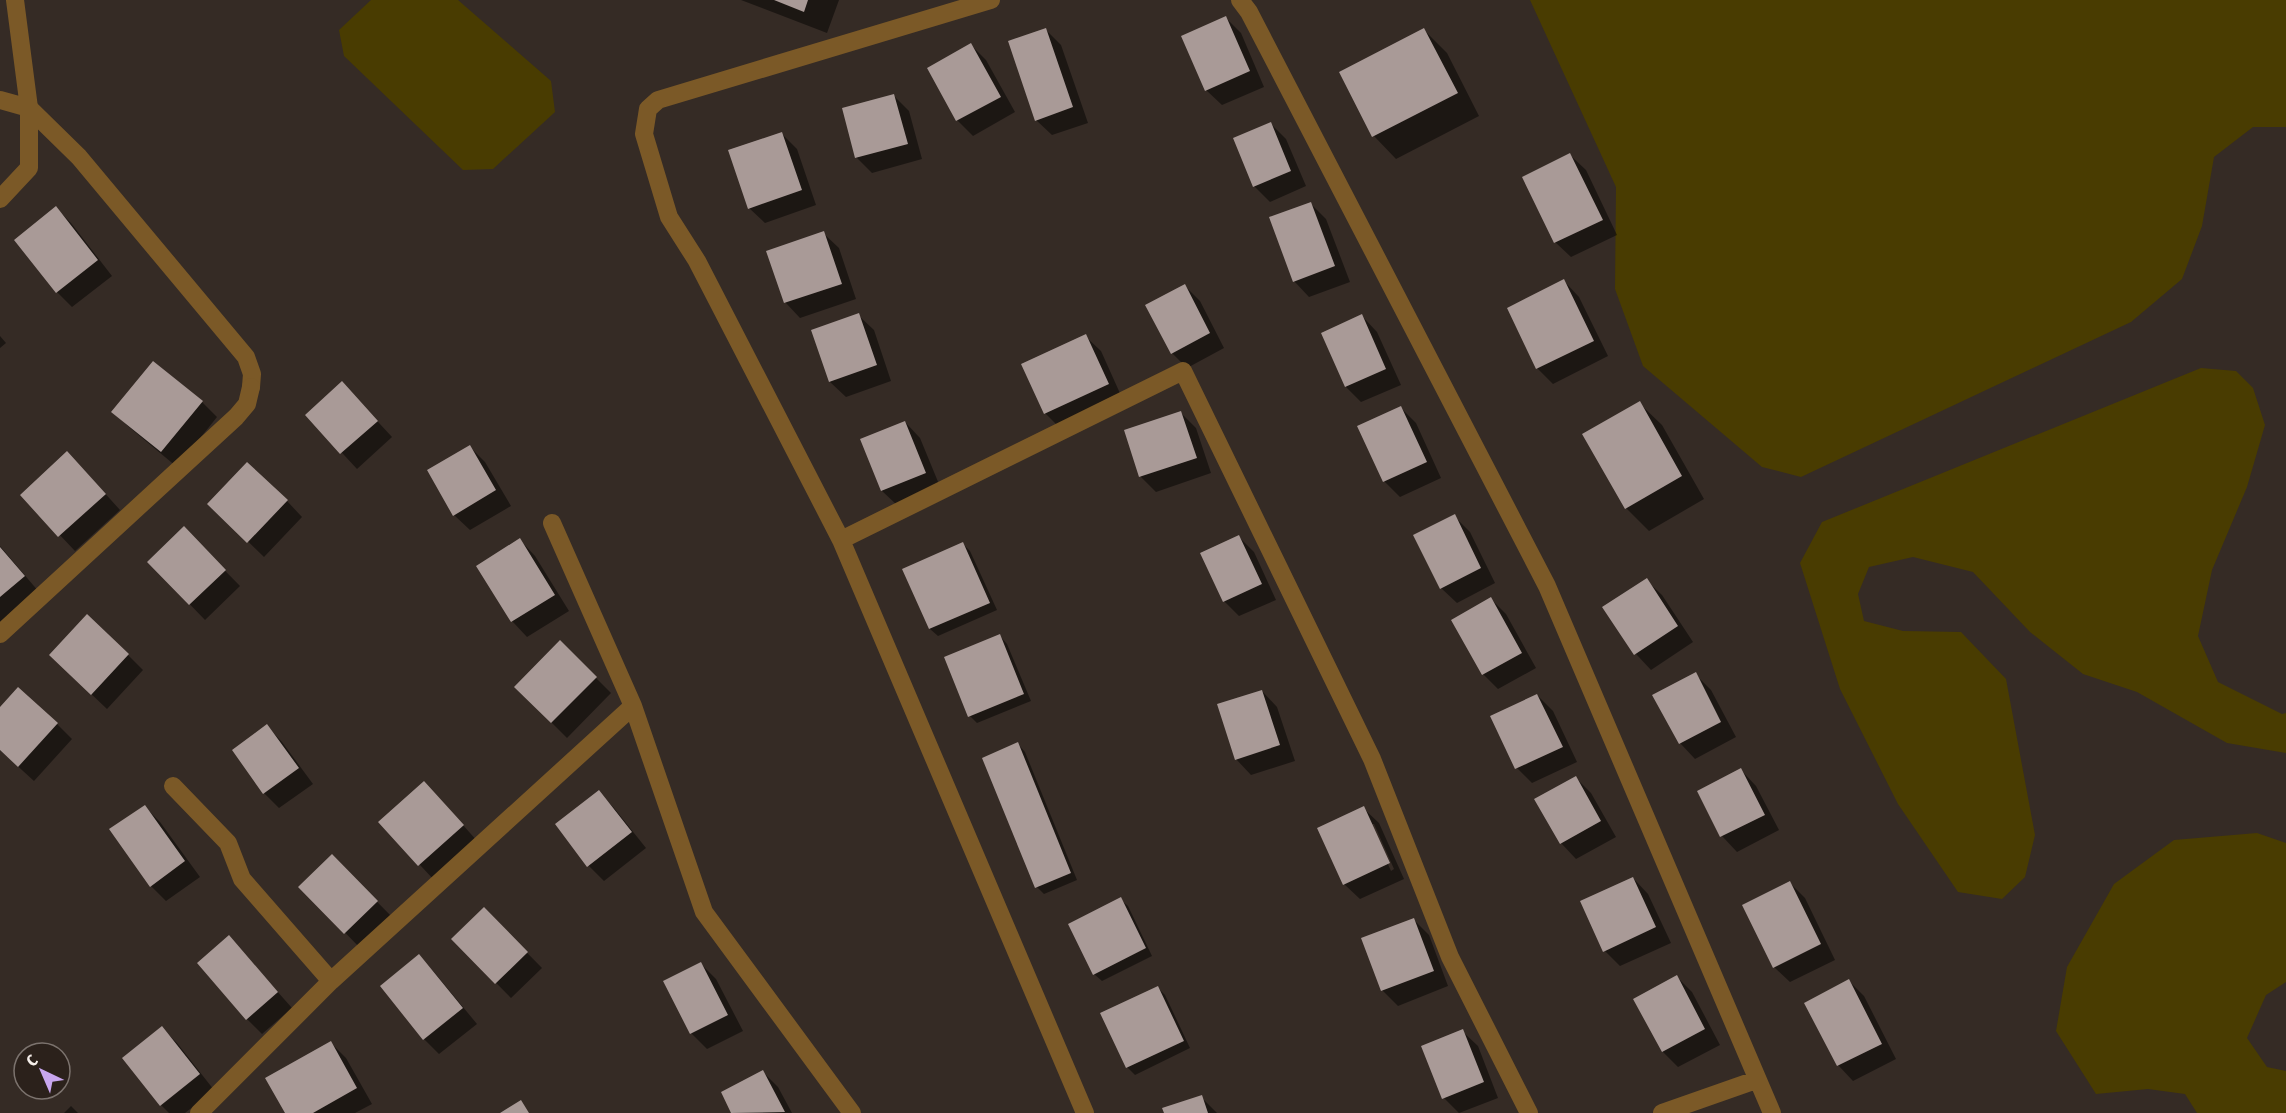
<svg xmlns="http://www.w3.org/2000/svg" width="2286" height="1113" font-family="'Fira Sans Condensed',sans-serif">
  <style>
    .green { fill: #493c01 }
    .shadow { fill: #0007; fill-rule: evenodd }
    .building { fill: #a99a97 }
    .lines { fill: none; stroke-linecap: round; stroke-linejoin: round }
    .lane { stroke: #7b5927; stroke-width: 18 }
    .street { stroke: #7b5927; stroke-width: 18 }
  </style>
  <rect width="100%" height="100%" fill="#352b25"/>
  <path class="green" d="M371,0H458L551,81L555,112L493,169L463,170L344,56L339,30Z
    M1530,0H2286V127H2253L2214,157L2202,226L2182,279L2131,322L1801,477L1762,467L1643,366L1615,289L1616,187Z
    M2201,368L2236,371L2253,388L2265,425L2247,487L2212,570L2198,636L2218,682L2282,714L2286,713V753L2227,743L2137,692L2083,674L2030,632L1973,572L1913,557L1869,567L1858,594L1864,621L1903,631L1961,632L2006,679L2035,835L2025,877L2002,899L1958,892L1898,804L1840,689L1800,563L1822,522Z
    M2257,833L2286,843V982L2266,995L2247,1038L2267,1067L2286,1071V1113H2197L2185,1094L2148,1089L2096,1094L2056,1031L2067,967L2114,884L2174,840Z"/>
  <path class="shadow" d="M741,0H839L827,33Z
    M1226,18L1241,33L1264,87L1222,105L1206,90Z
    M1045,29L1061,45L1088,123L1052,135L1036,120Z
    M1424,30L1447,53L1479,116L1396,159L1374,136Z
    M971,45L986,60L1015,112L973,136L957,120L929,69Z
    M893,95L909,111L922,159L872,173L856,157Z
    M1270,123L1286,139L1306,186L1270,202L1254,186Z
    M782,134L797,149L816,205L765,223L749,208Z
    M1570,155L1586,170L1617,235L1571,257L1555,242Z
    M1311,204L1326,219L1350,282L1309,297L1294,281Z
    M56,208L71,223L112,276L72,307L57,292Z
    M823,233L839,248L856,299L800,318L785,302Z
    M1564,281L1579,297L1608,356L1553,384L1538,369L1509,309Z
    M1185,286L1200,301L1224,348L1187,368L1172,353Z
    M858,315L874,330L891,381L846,397L830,382Z
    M1362,316L1377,332L1401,385L1361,402L1346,387Z
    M0,336L6,343L0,348Z
    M1085,336L1101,351L1123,400L1060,428L1045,413Z
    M342,383L392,437L357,469L307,415Z
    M202,402L217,417L177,467L129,427L113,412Z
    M1639,403L1662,425L1704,499L1649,531L1626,508Z
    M1401,408L1416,423L1441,478L1400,497L1385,482L1359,427Z
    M1181,413L1196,428L1211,473L1156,492L1141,477L1125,431Z
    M905,422L920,438L941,489L898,506L882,491L862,439Z
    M470,447L485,462L511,506L470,530L454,515Z
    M83,469L120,510L75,551L22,495Z
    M287,501L302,517L264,557L225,519Z
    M1454,516L1470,532L1495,583L1457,603L1441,588Z
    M184,529L240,586L205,620L149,562Z
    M1239,537L1254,552L1276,600L1239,616L1224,601Z
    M520,540L535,556L569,611L527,637L512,621Z
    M963,544L970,551L997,610L938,636L930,629L904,570Z
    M0,546L39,592L0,626Z
    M1646,580L1662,595L1693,642L1651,670L1636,654L1604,607Z
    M1491,599L1506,614L1536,668L1498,689L1483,674Z
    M1000,636L1007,644L1031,701L977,723L970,716Z
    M560,642L611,693L567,738L516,687Z
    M128,655L143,670L107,709L66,670Z
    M1695,674L1711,690L1736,737L1695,759L1680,743Z
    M1262,691L1277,707L1295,761L1251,775L1236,759Z
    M1537,695L1553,711L1577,762L1532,783L1517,768Z
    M0,709L57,724L72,739L34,781L0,750Z
    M267,726L282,742L313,784L279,808L264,793Z
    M1018,744L1025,752L1077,880L1044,894L1037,887Z
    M1741,770L1756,786L1779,830L1737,852L1722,836L1699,792Z
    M1576,778L1591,793L1616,837L1576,859L1561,843Z
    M599,792L614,808L646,848L604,881L589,866Z
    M439,798L478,842L434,880L380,822Z
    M145,807L160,822L200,877L166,901L151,886Z
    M1363,808L1379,823L1404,879L1360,899L1344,884ZM1370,824H1374L1394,869L1391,871Z
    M332,856L392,917L360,948L301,887Z
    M1633,878L1648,894L1671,943L1620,966L1605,951Z
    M1790,883L1805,898L1835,960L1790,982L1774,967Z
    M1120,899L1128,906L1152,956L1102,981L1094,974Z
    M484,909L542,968L511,998L453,939Z
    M1414,920L1429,935L1448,986L1398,1006L1382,990Z
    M229,937L292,1008L262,1034L247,1019Z
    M419,956L434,972L477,1024L439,1054L424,1039Z
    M701,964L716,979L743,1031L707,1049L691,1033Z
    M1677,977L1692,992L1720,1045L1678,1067L1663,1052Z
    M1849,981L1864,996L1896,1059L1853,1081L1838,1065Z
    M1157,987L1165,995L1190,1048L1135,1075L1127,1067Z
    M162,1028L177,1043L214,1090L185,1113H169L161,1105Z
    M1462,1031L1478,1046L1498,1098L1459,1113L1444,1098Z
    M331,1043L346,1058L372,1104L355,1113H287Z
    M763,1072L778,1087L792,1113H733L723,1093Z
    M1201,1097L1217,1113H1165Z
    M71,1106L78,1113H64Z"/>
  <path class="building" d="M774,0H808L804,12Z
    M1226,16L1250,71L1205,91L1181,36Z
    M1046,28L1073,107L1035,121L1008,41Z
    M1424,28L1458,93L1372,137L1339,72Z
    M971,43L1001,97L956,121L927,68Z
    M894,94L908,144L855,158L842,108Z
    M1271,122L1291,171L1253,187L1233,138Z
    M782,132L802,190L748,209L728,150Z
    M1570,153L1603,220L1554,243L1522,177Z
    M1311,202L1335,266L1293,282L1269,217Z
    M56,206L98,260L56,293L14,240Z
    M824,231L842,284L784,303L766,251Z
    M1564,279L1594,341L1536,369L1507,308Z
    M1185,284L1210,333L1171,354L1145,305Z
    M859,313L877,365L829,382L811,330Z
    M1362,314L1386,369L1345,387L1321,333Z
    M1086,334L1109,384L1044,414L1021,364Z
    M153,361L203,401L161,452L111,412Z
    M342,381L378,421L340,454L305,415Z
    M1640,401L1682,476L1625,509L1582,434Z
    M1401,406L1427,462L1383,482L1357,426Z
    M1181,411L1197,458L1139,477L1124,430Z
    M905,421L926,473L881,491L860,439Z
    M470,445L496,490L453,516L427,470Z
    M67,451L106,494L58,537L20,495Z
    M247,462L288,500L247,543L207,504Z
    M1455,514L1481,568L1440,589L1413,535Z
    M184,526L226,570L189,605L147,562Z
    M1239,535L1262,584L1223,602L1200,553Z
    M520,538L555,595L511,622L476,566Z
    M963,542L990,603L929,629L902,569Z
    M0,547L25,576L0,597Z
    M1647,578L1678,626L1634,655L1602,607Z
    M1491,597L1522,653L1482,675L1451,620Z
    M87,614L129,654L91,695L49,655Z
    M1000,634L1024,694L968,717L944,657Z
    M560,640L597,677L551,723L514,687Z
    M1696,672L1721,722L1679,744L1652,695Z
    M18,687L58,723L18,767L0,750V707Z
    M1262,690L1280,745L1235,760L1217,704Z
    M1537,694L1563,747L1515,769L1490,716Z
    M267,724L299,768L263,794L232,750Z
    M1018,742L1071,873L1035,888L982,758Z
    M1741,768L1765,815L1720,837L1697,791Z
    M1576,776L1601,821L1560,844L1534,799Z
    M424,781L464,825L418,866L378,822Z
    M599,790L632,832L587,867L555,824Z
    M145,805L185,861L150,887L109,829Z
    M1364,806L1390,863L1343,885L1317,828Z
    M332,854L378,901L344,934L298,887Z
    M1633,877L1656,927L1603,952L1580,901Z
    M1790,881L1821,944L1773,968L1742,905Z
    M1121,897L1146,948L1093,975L1068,924Z
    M484,907L528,952L495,984L451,939Z
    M1414,918L1434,971L1381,991L1361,938Z
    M229,935L278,992L246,1020L197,963Z
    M419,954L463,1008L423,1040L380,986Z
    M701,962L728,1015L690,1034L663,981Z
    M1677,975L1705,1029L1662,1052L1633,999Z
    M1849,979L1882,1044L1837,1066L1804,1003Z
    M1158,986L1184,1041L1126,1068L1100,1013Z
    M162,1026L200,1074L160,1106L122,1058Z
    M1463,1029L1484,1082L1442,1099L1421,1046Z
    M331,1041L357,1088L313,1113H285L265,1078Z
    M763,1070L785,1112L731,1113L721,1092Z
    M1202,1095L1208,1113H1164L1162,1108Z
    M521,1100L529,1113H500Z"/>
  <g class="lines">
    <path class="lane" d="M29,108L79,157L246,357L252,374L251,387"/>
    <path class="street" d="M991,0L658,100L648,109L644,134L669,217L697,261L841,540L1085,1113
      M1240,0L1249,12L1547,586L1772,1113
      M0,100L29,108
      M0,199L29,168V108L15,0
      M552,523L633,706
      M841,540L1183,371L1372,759L1450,957L1529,1113
      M0,634L236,417L247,404L251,387
      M173,786L228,843L242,879L331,981
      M199,1113L331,981L633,706L704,912L852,1113
      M1662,1113L1756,1080"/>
  </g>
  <g transform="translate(42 1071) rotate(316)"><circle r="28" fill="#2b211b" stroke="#7c736e" stroke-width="1.5"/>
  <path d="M0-4.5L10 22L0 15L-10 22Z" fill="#c8a6ef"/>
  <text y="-9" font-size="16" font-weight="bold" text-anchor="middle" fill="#f5eeea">С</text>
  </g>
</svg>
